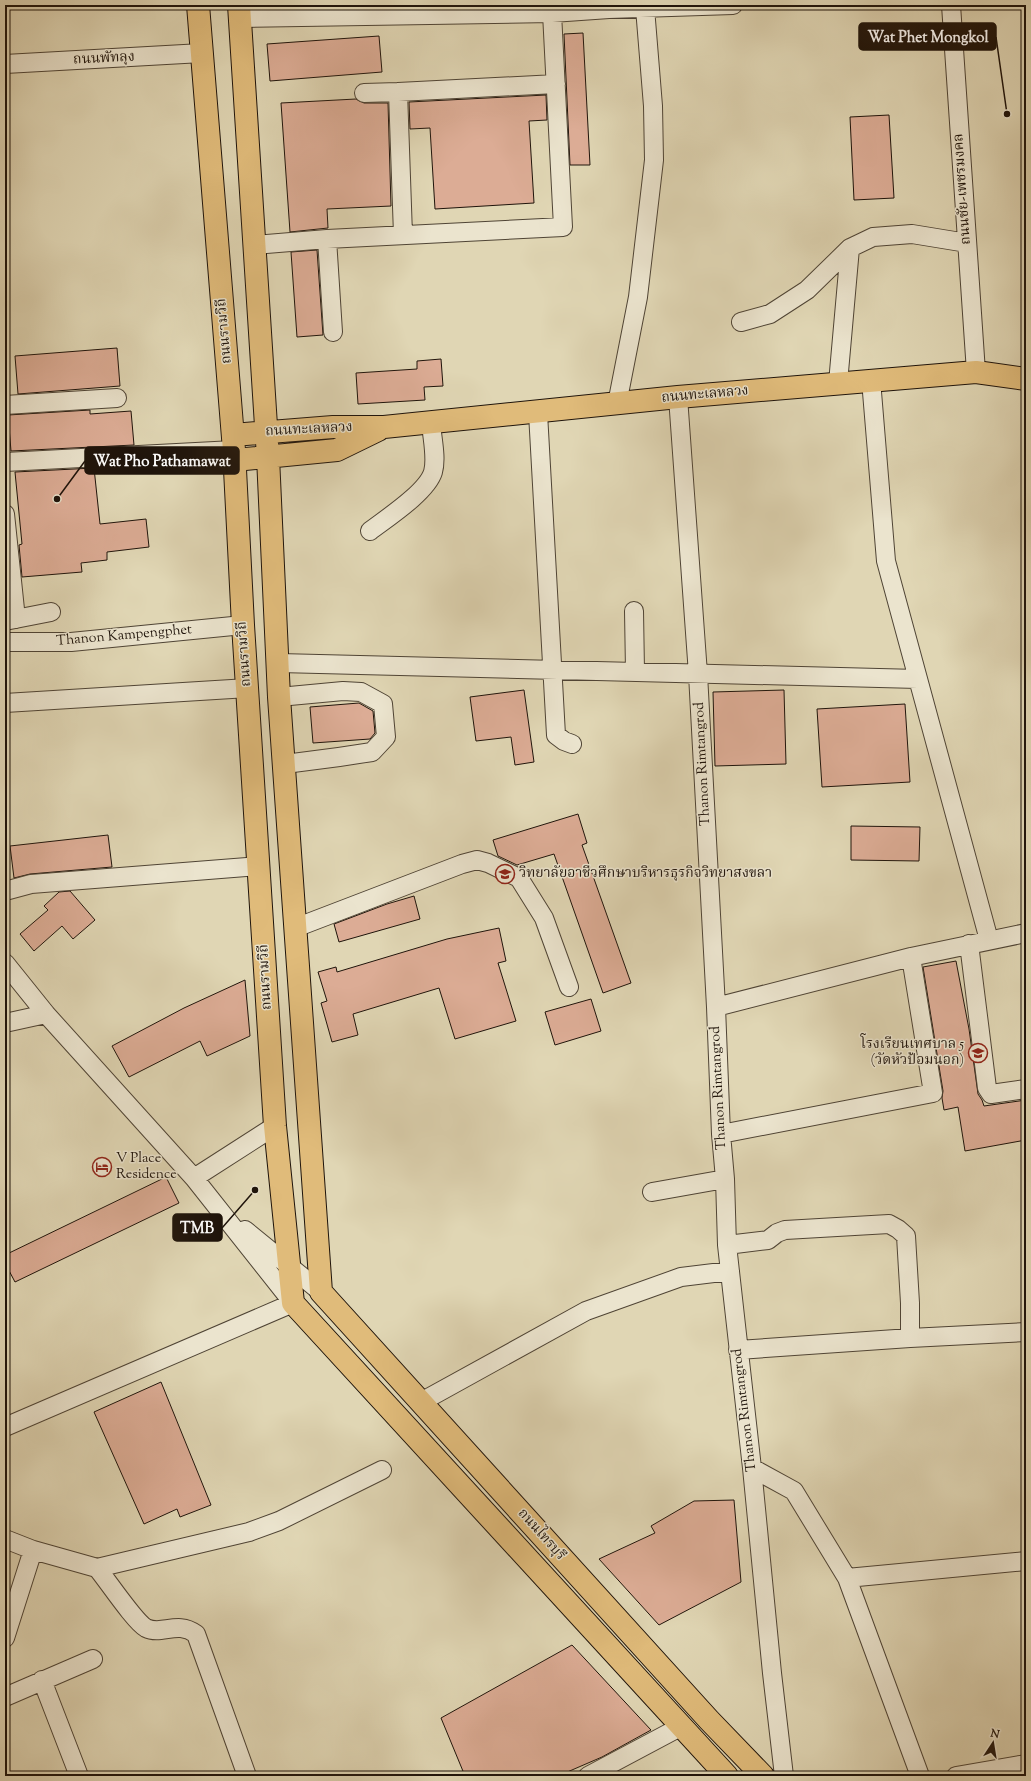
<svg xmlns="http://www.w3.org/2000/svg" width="1031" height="1781" font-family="'Sorts Mill Goudy','Noto Serif Thai',serif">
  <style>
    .building { fill: #dcac95; stroke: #1f140b }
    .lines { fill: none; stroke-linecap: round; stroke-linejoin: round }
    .minor-casing { stroke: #4f4435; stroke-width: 20 }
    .major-casing { stroke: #1f140b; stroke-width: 24 }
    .minor { stroke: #ebe4ce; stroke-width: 18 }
    .major { stroke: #e0bb7a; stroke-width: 22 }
    .labels { text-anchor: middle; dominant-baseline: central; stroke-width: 3; stroke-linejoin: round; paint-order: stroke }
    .street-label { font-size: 14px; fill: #1f140b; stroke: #ebe4ce }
    .poi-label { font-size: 14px; fill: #1f140b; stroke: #ebe4ce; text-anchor: start }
    .leader { fill: none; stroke: #1f140b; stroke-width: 1.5 }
    .callout-dot { fill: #1f140b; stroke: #ebe4ce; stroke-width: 1.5 }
    .callout { fill: #1f140b; stroke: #1f140b; stroke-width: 1.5 }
    .callout-label { font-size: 15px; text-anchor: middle; font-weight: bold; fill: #fff }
  </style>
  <rect width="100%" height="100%" fill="#e0d6b4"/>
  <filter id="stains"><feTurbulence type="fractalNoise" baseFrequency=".005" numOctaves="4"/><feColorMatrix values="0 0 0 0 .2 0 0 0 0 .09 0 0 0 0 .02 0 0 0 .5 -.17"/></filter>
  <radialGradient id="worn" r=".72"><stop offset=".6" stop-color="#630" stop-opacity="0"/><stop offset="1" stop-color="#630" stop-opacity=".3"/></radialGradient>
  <path class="building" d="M583,33L590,165H570L564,34Z
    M379,36L382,72L270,81L267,44Z
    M546,95L547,120L529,121L534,203L435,209L430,128L410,129L409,102Z
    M356,99L364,103H388L391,206L327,209L328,228L290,232L281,103Z
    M889,115L894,198L854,200L850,117Z
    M317,250L323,335L297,337L291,252Z
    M117,348L120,386L18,394L15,356Z
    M441,359L443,386L424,387L425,400L358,404L356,373L417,369V361Z
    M90,410V414L131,411L134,445L11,451L8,415Z
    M94,468L100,524L146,519L149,547L107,552V560L81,563L82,572L22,577L19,545L22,544L15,472Z
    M524,690L534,762L515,765L511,737L476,741L470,697Z
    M784,690L786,764L715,766L713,692Z
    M359,703L373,711L375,733L370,739L313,743L310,707Z
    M905,704L910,782L822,787L817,709Z
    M578,814L587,843L582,845L631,983L603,993L554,854L517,865L498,856L493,840Z
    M851,826L920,827L919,861L851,860Z
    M108,835L112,867L30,874L14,878L10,846Z
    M70,891L95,920L73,939L62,926L34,951L20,934L48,910L44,906L59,892Z
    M414,896L420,919L339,942L334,924L387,904Z
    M499,928L506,961L498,963L516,1021L455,1039L439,988L353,1014L358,1035L332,1042L321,1003L327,1001L318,972L336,967L337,972L447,939Z
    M956,961L969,1029L978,1094L982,1100L984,1106L1026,1100V1140L965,1151L958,1107L944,1110L942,1098L943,1091L923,967Z
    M245,980L250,1036L207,1056L200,1041L129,1077L112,1046L184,1008Z
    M591,999L601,1031L555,1045L545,1012Z
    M166,1177L179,1203L15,1282L5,1263V1255Z
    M161,1382L211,1505L180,1517L177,1509L144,1524L94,1412Z
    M734,1500L741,1582L659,1625L599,1559L655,1533L651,1526L694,1501Z
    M572,1645L651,1730L602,1757L558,1776H465L441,1718Z"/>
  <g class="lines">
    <g class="minor-casing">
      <path id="minor" d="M609,5V9L733,5
        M951,5L976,372
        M240,18L552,13L609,9
        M5,64L202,53
        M364,93L398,92
        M403,235L398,92L556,84
        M327,239L333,332
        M254,245L327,239L563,227L552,13
        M741,322L770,314L807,290L850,248L873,237L912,234L967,243
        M871,380L886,561L989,940
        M838,383L850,248
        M678,397L698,674L716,1007L721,1134L725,1179L727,1245L752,1468L772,1673L784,1776
        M617,404L638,297L654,160L653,106L645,8
        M5,405L117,398
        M538,413L556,735L564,741L572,744
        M5,462L234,450
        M5,514L16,619
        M370,531C387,518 427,492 433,472C437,458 432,438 431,423
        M634,611L635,671
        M5,621L51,612
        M5,642H71L243,625
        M279,663L918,679
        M279,697L343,691L361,692L383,704L386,737L372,752L339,757L285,764
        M5,703L248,688
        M5,891L31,884L260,866
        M295,928L462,864L477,860L488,863L519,878L544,918L569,987
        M969,944L987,1088L991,1094L1026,1089
        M5,963L46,1014L194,1178L293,1303L5,1427
        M716,1007L911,957L1026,933
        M5,1023L46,1014
        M721,1134L933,1093L911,957
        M194,1178L275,1126
        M652,1192L725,1179
        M245,1230L321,1292
        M727,1245L768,1240L777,1233L785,1230L889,1224L898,1229L906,1236L910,1303V1338
        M738,1350L910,1338L1026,1332
        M421,1402L586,1311L681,1277L730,1271
        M752,1468L794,1491L847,1578L920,1776
        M5,1539L33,1550L97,1568L249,1532L279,1521L382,1470
        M97,1568C107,1580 135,1622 146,1628C162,1636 177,1620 196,1634L247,1776
        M847,1578L1026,1561
        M5,1638L33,1550
        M42,1680L79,1776
        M5,1697L93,1659
        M588,1776L682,1726
        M956,1776L1026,1764"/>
    </g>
    <g class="major-casing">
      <path id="major" d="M198,5L234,450L243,625L275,1126L293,1303
        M239,5L268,457L279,697L321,1292
        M233,435L333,427H384L678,397L976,372L1026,379
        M235,460L337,450L378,430
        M321,1292L709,1720L763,1776
        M293,1303L727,1776"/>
    </g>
    <use href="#minor" class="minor"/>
    <use href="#major" class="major"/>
  </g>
  <defs>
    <g id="school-ring" transform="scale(1)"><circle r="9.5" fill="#ebe4ce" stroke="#8f2418" stroke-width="1.5"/><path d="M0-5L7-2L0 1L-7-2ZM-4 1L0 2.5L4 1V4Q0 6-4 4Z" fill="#8f2418"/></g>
    <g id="hotel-ring" transform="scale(1)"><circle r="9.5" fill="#ebe4ce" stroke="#8f2418" stroke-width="1.5"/><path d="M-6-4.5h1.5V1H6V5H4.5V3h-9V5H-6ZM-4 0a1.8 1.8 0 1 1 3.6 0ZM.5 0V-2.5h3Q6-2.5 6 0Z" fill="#8f2418"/></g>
  </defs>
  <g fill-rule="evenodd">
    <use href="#school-ring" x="505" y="874"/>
    <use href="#school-ring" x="978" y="1053"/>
    <use href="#hotel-ring" x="102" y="1167"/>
  </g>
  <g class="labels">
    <g class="street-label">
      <text transform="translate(104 59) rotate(-3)">ถนนพัทลุง</text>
      <text transform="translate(963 189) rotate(-94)">ถนนชัย-เพชรมงคล</text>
      <text transform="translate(225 331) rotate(-95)">ถนนรามวิถี</text>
      <text transform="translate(705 395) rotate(-5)">ถนนทะเลหลวง</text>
      <text transform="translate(309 430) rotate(-3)">ถนนทะเลหลวง</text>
      <text transform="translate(124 636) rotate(-5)">Thanon Kampengphet</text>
      <text transform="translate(245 654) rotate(-94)">ถนนรามวิถี</text>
      <text transform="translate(703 764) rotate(-93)">Thanon Rimtangrod</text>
      <text transform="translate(266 977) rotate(-93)">ถนนรามวิถี</text>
      <text transform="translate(719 1088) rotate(-93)">Thanon Rimtangrod</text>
      <text transform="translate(745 1410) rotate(-97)">Thanon Rimtangrod</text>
      <text transform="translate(541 1535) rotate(48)">ถนนไทรบุรี</text>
    </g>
    <g class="poi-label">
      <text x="519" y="874">วิทยาลัยอาชีวศึกษาบริหารธุรกิจวิทยาสงขลา</text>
      <text x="964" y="1045" text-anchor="end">โรงเรียนเทศบาล 5<tspan x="964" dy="16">(วัดหัวป้อมนอก)</tspan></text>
      <text x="116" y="1159">V Place<tspan x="116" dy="16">Residence</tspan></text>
    </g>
  </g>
  <path class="leader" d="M1007 114L996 37M57 499L85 461M255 1190L222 1228"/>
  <g class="callout-dot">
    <circle cx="1007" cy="114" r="4"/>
    <circle cx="57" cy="499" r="4"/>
    <circle cx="255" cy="1190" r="4"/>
  </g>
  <g class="callout">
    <rect x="859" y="23" width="137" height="27" rx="4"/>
    <rect x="85" y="447" width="154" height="27" rx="4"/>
    <rect x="173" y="1214" width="49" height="27" rx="4"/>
  </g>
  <g class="callout-label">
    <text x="928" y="42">Wat Phet Mongkol</text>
    <text x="162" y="466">Wat Pho Pathamawat</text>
    <text x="197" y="1233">TMB</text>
  </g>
  <rect width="1031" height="1781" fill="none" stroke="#e0d6b4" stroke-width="20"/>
  <rect x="6" y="6" width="1019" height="1769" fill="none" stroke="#1f140b" stroke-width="2"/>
  <rect x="10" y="10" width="1011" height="1761" fill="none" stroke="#1f140b"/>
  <g transform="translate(993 1743) rotate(12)" stroke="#ebe4ce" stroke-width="3" paint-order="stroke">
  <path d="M0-3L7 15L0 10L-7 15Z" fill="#1f140b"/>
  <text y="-6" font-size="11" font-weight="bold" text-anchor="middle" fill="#1f140b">N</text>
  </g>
  <rect width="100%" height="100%" filter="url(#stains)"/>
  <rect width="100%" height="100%" fill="url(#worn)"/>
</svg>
